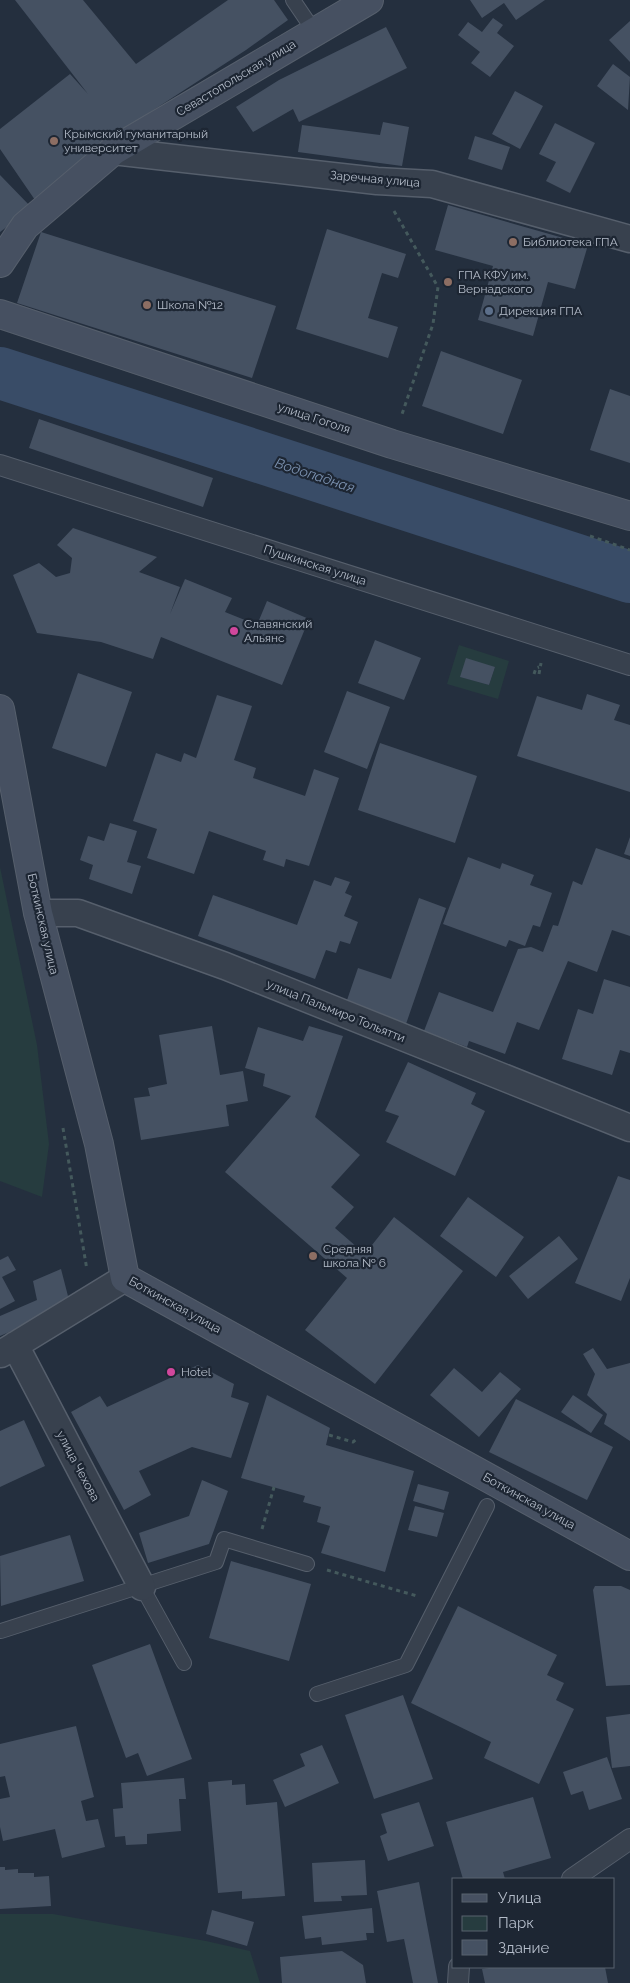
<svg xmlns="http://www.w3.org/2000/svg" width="630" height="1983" font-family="Raleway,sans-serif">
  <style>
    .green { fill: #263c3f; fill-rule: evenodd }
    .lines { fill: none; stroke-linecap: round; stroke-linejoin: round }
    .river { stroke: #394c67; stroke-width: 52 }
    .building { fill: #455162 }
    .service-casing { stroke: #565f6c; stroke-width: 16 }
    .pedestrian-casing { stroke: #565f6c; stroke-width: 22 }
    .minor-casing { stroke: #565f6c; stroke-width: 29 }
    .secondary-casing { stroke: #565f6c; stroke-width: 30 }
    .path { stroke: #44595c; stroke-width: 3; stroke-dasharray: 4 4; stroke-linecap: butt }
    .service { stroke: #38414e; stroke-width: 14 }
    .pedestrian { stroke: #38414e; stroke-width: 20 }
    .minor { stroke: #38414e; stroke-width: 26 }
    .secondary { stroke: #465061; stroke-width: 28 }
    .education-dot { fill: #8d6e63; stroke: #1d2633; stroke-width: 2 }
    .service-dot { fill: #5c6f8a; stroke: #1d2633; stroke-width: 2 }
    .hotel-dot { fill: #d1479c; stroke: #1d2633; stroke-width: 2 }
    .labels { text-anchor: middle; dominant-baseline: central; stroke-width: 4.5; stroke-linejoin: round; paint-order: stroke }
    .street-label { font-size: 12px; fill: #b4bcc9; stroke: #1d2633 }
    .poi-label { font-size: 12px; fill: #b4bcc9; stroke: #1d2633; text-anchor: start }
    .water-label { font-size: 14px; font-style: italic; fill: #7c92b1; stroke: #1d2633 }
  </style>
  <rect width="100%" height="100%" fill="#242f3e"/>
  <path class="green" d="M459,645L509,661L498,699L447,684ZM495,667L489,685L461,677Z
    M0,867L37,1045L49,1144L42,1197L0,1181Z
    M0,1914H53L206,1941L250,1951L260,1983H0Z"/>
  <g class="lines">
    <path class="river" d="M0,373L630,577"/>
  </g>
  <path class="building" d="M15,0H83L136,64L228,0H274L288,20L246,50L118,133L35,200L0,149V129L70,74L88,94Z
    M470,0H545L516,20L504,3L482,18Z
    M493,18L503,25L497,33L514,46L490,77L471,63L480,52L458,35L468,22L482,32Z
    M630,21V62L609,40Z
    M386,27L407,68L299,122L293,109L253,132L236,107L279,80Z
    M613,64L630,77L628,110L597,86Z
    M515,91L543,106L520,149L492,134Z
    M383,122L409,127L402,166L298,152L302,125L380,135Z
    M555,123L595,143L570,193L546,181L556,162L539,154Z
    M475,136L510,147L502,170L468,159Z
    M0,175L32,208L0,232Z
    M448,205L588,245L575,289L548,282L533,336L478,320L493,266L435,250Z
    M327,229L406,254L398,278L382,273L368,318L398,327L388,358L296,329Z
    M41,232L276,306L252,378L17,303Z
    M441,351L522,380L503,434L422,406Z
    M610,389L630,396V463L590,450Z
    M39,419L213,478L203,507L29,448Z
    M73,528L157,557L139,572L180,587L170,614L185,579L232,598L225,612L257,625L267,601L309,619L282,685L161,637L153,659L101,642L37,633L13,575L39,563L56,577L70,573L72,558L57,545Z
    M375,640L421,658L404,700L358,683Z
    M466,658L495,667L489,685L460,677Z
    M78,673L132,692L106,767L52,748Z
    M347,691L390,707L367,769L324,752Z
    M587,694L620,705L614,720L630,725V792L517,756L537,696L582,710Z
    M217,695L252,706L234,760L256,768L253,778L305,796L314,769L339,778L309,866L286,859L284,867L263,860L266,851L209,831L194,874L147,858L157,829L133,821L156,753L181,762L184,753L196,758Z
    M380,743L477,776L455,843L358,810Z
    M110,823L137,831L127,862L141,866L132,894L89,879L93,865L80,860L88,836L104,841Z
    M630,837V856L624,854Z
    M596,848L630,860V936L612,930L597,972L568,961L539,1030L517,1022L505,1054L469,1041L467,1047L424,1031L439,992L493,1012L518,949L531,947L543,952L553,925L558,926L573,881L582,885Z
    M468,857L500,869L502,863L534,875L530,885L552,893L540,927L533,925L525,946L509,940L506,947L443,924Z
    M335,877L350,882L345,893L352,896L344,916L358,922L350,944L340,941L336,953L326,950L315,979L198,936L213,895L297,925L314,880L331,886Z
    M419,898L446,908L406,1024L346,1003L358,968L391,979Z
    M604,979L630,987V1053L620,1050L612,1075L562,1059L578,1009L593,1014Z
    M212,1026L220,1075L243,1071L248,1101L226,1105L229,1126L141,1140L134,1098L150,1096L148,1088L167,1084L159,1035Z
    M309,1026L343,1036L315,1117L360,1155L331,1187L354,1207L335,1228L365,1254L394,1217L463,1271L375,1384L305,1330L347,1278L225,1172L291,1096L263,1086L265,1074L245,1068L258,1027L303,1041Z
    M408,1062L476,1093L471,1104L485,1111L455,1176L386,1142L399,1116L385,1111Z
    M618,1176L630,1180V1278L621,1301L575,1283Z
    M468,1197L524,1237L496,1277L440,1236Z
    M559,1236L578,1259L528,1299L509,1276Z
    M8,1256L16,1270L2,1277L15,1301L0,1309V1260Z
    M61,1269L68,1296L57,1311L0,1336V1316L37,1300L33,1281Z
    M593,1348L607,1369L630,1363V1441L604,1424L607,1414L587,1395L595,1374L583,1354Z
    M198,1365L234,1384L231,1397L249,1403L231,1458L192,1447L139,1471L151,1495L124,1510L71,1412L100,1396L107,1407Z
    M454,1368L482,1392L500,1372L521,1389L479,1437L430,1395Z
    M267,1395L330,1428L326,1445L414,1471L385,1572L321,1553L330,1526L317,1522L321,1507L303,1502L305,1496L241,1478Z
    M573,1395L603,1415L591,1433L561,1412Z
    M516,1399L613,1447L587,1500L489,1452Z
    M24,1420L45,1466L0,1487V1431Z
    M202,1480L228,1491L209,1544L148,1563L139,1533L189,1516Z
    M418,1484L449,1492L444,1510L413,1501Z
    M415,1506L444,1513L437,1537L408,1530Z
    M70,1535L84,1581L1,1606L0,1556Z
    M231,1561L311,1584L289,1661L209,1638Z
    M595,1586H621L630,1590V1685L606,1686L593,1590Z
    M458,1606L557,1655L547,1675L564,1683L556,1700L574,1709L539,1784L484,1758L491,1742L411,1703Z
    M150,1644L192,1759L147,1776L138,1753L126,1758L92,1665Z
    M403,1695L433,1779L374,1799L345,1715Z
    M630,1714V1766L612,1768L606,1717Z
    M76,1726L94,1797L81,1801L86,1821L98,1819L105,1847L62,1858L55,1829L3,1841L0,1827V1799L10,1797L5,1776L0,1777V1744Z
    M322,1745L339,1783L285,1807L273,1780L305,1766L300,1754Z
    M607,1757L622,1799L589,1810L583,1791L571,1795L563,1772Z
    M184,1778L186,1799H179L181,1831L147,1834V1844L126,1845L125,1836L115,1837L113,1809L123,1808L121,1783Z
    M232,1780V1785L245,1784L246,1805L277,1802L285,1896L242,1899V1891L218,1893L208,1782Z
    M533,1797L551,1858L503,1872L505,1879H463L446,1822Z
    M419,1802L434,1846L388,1861L380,1836L387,1833L381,1814Z
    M365,1860L367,1895L341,1896L342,1901L314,1902L312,1863Z
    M0,1867H5V1870L18,1869V1873H34V1877L49,1876L51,1906L0,1909Z
    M419,1882L438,1983H413L404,1939L387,1942L377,1891Z
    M372,1908L374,1933H366L367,1940L322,1945L321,1937L305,1939L302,1916Z
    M212,1910L254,1922L247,1946L206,1934Z
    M342,1951L363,1965L366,1983H282L280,1957Z
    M496,1967H605L608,1983H485L482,1969Z"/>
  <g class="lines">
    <g class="service-casing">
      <path id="service" d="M293,0L314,31
        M142,1587L184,1663
        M1,1631L216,1562L224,1539L307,1564
        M317,1694L406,1665L487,1506"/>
    </g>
    <g class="pedestrian-casing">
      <path id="pedestrian" d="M0,465L630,665
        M572,1879L630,1839
        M458,1983L459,1967"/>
    </g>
    <g class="minor-casing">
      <path id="minor" d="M113,151L377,181L432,184L630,239
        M38,913H78L225,966L630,1128
        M15,1345L142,1587
        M1,1354L125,1278"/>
    </g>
    <g class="secondary-casing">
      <path id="secondary" d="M0,263L25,226L113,151L369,0
        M0,314L392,444L630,516
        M0,709L38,913L99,1144L125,1278L630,1556"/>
    </g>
    <path class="path" d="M394,211L438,287L433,324L401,417
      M590,536L630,550
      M534,674L536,668L539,667
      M539,674L541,663
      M63,1128L87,1270
      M329,1435L353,1442L358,1438
      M262,1529L274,1487
      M327,1570L417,1596"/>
    <use href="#service" class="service"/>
    <use href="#pedestrian" class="pedestrian"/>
    <use href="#minor" class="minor"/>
    <use href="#secondary" class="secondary"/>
  </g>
  <g class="education-dot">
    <circle cx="54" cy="141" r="5"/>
    <circle cx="513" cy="242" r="5"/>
    <circle cx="448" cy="282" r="5"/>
    <circle cx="147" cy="305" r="5"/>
    <circle cx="313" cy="1256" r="5"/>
  </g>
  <circle class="service-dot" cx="489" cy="311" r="5"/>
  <g class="hotel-dot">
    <circle cx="234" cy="631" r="5"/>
    <circle cx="171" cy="1372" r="5"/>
  </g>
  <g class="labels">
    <g class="street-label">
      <text transform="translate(236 78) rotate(-31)">Севастопольская улица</text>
      <text transform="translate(375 179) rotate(5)">Заречная улица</text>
      <text transform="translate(314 418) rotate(18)">улица Гоголя</text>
      <text transform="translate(315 565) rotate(18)">Пушкинская улица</text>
      <text transform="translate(43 924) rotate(77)">Боткинская улица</text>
      <text transform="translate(336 1011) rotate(22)">улица Пальмиро Тольятти</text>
      <text transform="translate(175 1305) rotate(29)">Боткинская улица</text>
      <text transform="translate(78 1466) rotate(62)">улица Чехова</text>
      <text transform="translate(529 1501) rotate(29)">Боткинская улица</text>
    </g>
    <g class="poi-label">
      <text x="64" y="134">Крымский гуманитарный<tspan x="64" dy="14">университет</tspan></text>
      <text x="523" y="242">Библиотека ГПА</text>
      <text x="458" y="275">ГПА КФУ им.<tspan x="458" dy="14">Вернадского</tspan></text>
      <text x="157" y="305">Школа №12</text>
      <text x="499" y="311">Дирекция ГПА</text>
      <text x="244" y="624">Славянский<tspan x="244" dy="14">Альянс</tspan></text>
      <text x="323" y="1249">Средняя<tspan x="323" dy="14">школа № 6</tspan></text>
      <text x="181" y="1372">Hotel</text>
    </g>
    <g class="water-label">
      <text transform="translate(315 475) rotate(18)">Водопадная</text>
    </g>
  </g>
  <rect x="452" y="1878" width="162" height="90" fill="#1d2633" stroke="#59626f"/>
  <rect x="462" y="1894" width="25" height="8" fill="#465061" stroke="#59626f"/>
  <text x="498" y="1903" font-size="15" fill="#b4bcc9">Улица</text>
  <rect x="462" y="1916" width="25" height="15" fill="#263c3f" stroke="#59626f"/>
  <text x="498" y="1928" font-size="15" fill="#b4bcc9">Парк</text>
  <rect x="462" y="1940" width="25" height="15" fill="#455162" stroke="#59626f"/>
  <text x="498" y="1953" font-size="15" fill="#b4bcc9">Здание</text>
</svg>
